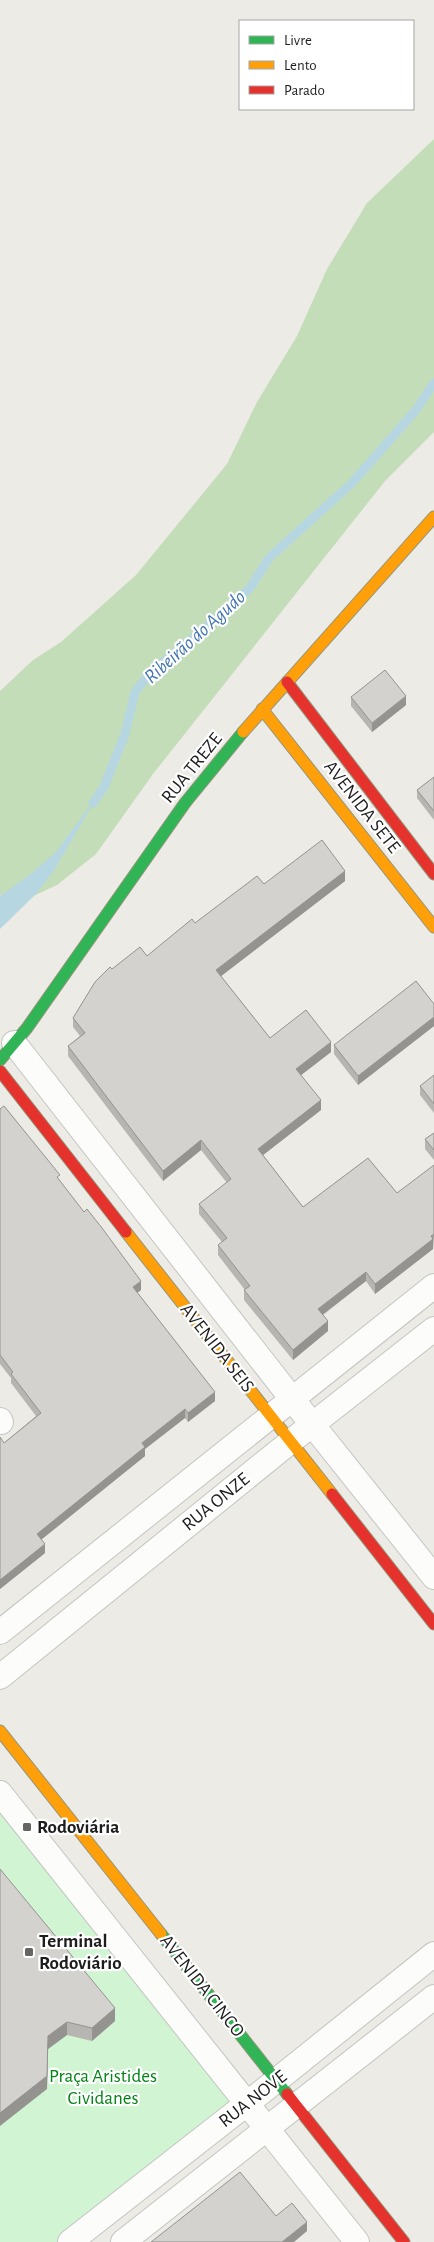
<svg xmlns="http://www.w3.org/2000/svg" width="434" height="2242" font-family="'Alegreya Sans',sans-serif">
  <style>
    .forest { fill: #c3ddb8 }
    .park { fill: #d1f5d3 }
    .water { fill: #b6d7e2 }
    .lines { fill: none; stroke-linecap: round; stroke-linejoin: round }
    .stream { stroke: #b6d7e2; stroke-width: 9 }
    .street-casing { stroke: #c4c4c1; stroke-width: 26 }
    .fast-casing { stroke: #93967c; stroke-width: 13 }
    .slow-casing { stroke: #93967c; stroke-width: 13 }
    .jam-casing { stroke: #93967c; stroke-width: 13 }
    .street { stroke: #fcfcfb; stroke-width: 24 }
    .fast { stroke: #30b455; stroke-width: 11 }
    .slow { stroke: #ff9f0a; stroke-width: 11 }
    .jam { stroke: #e5322d; stroke-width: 11 }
    .wall { fill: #b6b5b1 }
    .shaded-wall { fill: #949390 }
    .building { fill: #d4d2ce; stroke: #949390 }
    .poi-dot { fill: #656563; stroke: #fff; stroke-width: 2 }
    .labels { text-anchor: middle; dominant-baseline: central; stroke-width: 4.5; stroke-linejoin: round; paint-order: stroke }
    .street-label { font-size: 19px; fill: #1d1d1d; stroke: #fff }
    .poi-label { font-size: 19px; font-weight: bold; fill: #1d1d1d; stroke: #fff; text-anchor: start }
    .park-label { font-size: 19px; fill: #038416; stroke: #fff }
    .water-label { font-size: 20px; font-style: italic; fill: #4274b4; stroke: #fff }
  </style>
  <rect width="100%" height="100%" fill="#ecebe5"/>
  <path class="forest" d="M434,139V432L385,481L153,774L96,854L57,885L16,904L0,895V691L33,660L61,642L136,575L227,464L257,402L297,336L327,269L367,203Z"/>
  <path class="park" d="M0,1793L247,2104L70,2242H0Z"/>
  <path class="water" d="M98,795L53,872L36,894L0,929V896L31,874L56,852Z"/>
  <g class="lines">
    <path class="stream" d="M93,803L104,787L125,734L135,692L151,672L223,613L250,588L269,558L352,483L416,410L434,383"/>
    <g class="street-casing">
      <path id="street" d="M14,1043L292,1399L434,1577
        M0,1420L1,1422
        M0,1632L434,1286
        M0,1677L290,1442L434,1329
        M0,1793L357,2242
        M70,2242L277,2080L434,1954
        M123,2242L434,1997"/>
    </g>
    <g class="fast-casing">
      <path id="fast" d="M0,1060L27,1028L185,803L243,732
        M161,1934L287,2094"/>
    </g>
    <g class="slow-casing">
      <path id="slow" d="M262,709L434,927
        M243,732L434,517
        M126,1232L332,1494
        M0,1731L161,1934"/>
    </g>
    <g class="jam-casing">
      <path id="jam" d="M287,682L434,874
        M0,1071L126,1232
        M332,1494L434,1624
        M287,2094L404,2242"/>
    </g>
    <use href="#street" class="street"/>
    <use href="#fast" class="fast"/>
    <use href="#slow" class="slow"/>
    <use href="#jam" class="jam"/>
  </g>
  <path class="wall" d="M351,697L406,705L372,732L351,706Z
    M434,777V820L417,798V790Z
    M345,881L221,976L270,1038L331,1052L301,1075L321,1110L263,1155L303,1207L433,1244V1249L375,1294L366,1281L323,1315L328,1331L293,1360L244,1300V1290H245L218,1255V1245L222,1242L199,1214V1204L227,1183L201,1150L163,1181L68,1056V1046L80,1036L73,1027V1018L112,969L147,956L195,923L264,884Z
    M434,1004V1026L358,1085L334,1054V1045Z
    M434,1075V1113L420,1095V1086Z
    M0,1109L60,1181L141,1290L137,1293L215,1401L188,1422L185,1418L145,1449V1456L41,1540L45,1553L0,1589V1437L4,1443L36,1416L11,1383V1378L0,1364Z
    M434,1133V1160L425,1149V1139Z
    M0,1869L115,2021L92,2041L67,2035L48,2049L47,2089Z"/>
  <path class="shaded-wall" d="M406,696V705L372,732V723Z
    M345,871V881L216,980V970Z
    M434,1017V1026L358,1085V1076Z
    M331,1042V1052L296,1079V1069Z
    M321,1100V1110L258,1159V1149Z
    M201,1140V1150L163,1181V1171Z
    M434,1234L433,1249L375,1294V1284Z
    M366,1272V1281L318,1318V1309Z
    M141,1281V1290L133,1296V1287Z
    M328,1321V1331L293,1360V1350Z
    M215,1392V1401L188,1422V1413Z
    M185,1409V1418L145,1449V1456L37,1543V1534L142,1443Z
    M45,1544V1553L0,1589V1580Z
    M115,2008V2021L92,2041V2028Z
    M67,2022V2035L48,2049L47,2089L0,2126V2113L48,2036Z
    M307,2222V2231L294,2242H282Z"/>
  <path class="building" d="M385,670L406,696L372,723L351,697Z
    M434,777V811L417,790Z
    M322,840L345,871L216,970L270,1038L306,1010L331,1042L296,1069L321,1100L258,1149L303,1207L368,1158L397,1193L434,1165V1234L431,1236L433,1239L375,1284L366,1272L318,1309L328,1321L293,1350L244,1290L250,1286L218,1245L227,1238L199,1204L231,1179L201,1140L163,1171L68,1046L85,1033L73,1018L95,982L110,967L112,969L140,947L147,956L192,919L195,923L257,876L264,884Z
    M416,981L434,1004V1017L358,1076L334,1045Z
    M434,1075V1104L420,1086Z
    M4,1106L60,1175L57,1177L84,1212L87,1209L102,1228L141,1281L133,1287L215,1392L188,1413L185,1409L142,1443L145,1447L37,1534L45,1544L0,1580V1437L4,1443L41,1413L11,1374L13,1372L0,1355V1109Z
    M434,1133V1150L425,1139Z
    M0,1869L115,2008L92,2028L67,2022L48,2036L47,2076L0,2113Z
    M240,2172L276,2216L292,2203L307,2222L282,2242H151Z"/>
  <g class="poi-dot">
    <rect x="22" y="1822" width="10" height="10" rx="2.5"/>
    <rect x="24" y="1947" width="10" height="10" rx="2.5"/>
  </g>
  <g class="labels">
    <g class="street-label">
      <text transform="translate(192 768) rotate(-51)">RUA TREZE</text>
      <text transform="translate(362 807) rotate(52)">AVENIDA SETE</text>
      <text transform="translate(217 1348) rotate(52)">AVENIDA SEIS</text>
      <text transform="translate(216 1502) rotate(-39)">RUA ONZE</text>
      <text transform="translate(202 1986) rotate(52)">AVENIDA CINCO</text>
      <text transform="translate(253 2099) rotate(-38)">RUA NOVE</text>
    </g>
    <g class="poi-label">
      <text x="37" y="1827">Rodoviária</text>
      <text x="39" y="1941">Terminal<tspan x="39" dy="22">Rodoviário</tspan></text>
    </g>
    <g class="park-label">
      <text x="103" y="2076">Praça Aristides<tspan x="103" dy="22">Cividanes</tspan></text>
    </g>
    <g class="water-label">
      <text transform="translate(195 637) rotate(-42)">Ribeirão do Agudo</text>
    </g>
  </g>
  <rect x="239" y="20" width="175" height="90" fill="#ffffff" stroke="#a5a5a5"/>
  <rect x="249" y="36" width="25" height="8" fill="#30b455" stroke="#a5a5a5"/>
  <text x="284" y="45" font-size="15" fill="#1d1d1d">Livre</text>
  <rect x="249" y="61" width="25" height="8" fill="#ff9f0a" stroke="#a5a5a5"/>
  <text x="284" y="70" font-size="15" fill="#1d1d1d">Lento</text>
  <rect x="249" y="86" width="25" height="8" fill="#e5322d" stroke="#a5a5a5"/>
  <text x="284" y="95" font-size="15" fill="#1d1d1d">Parado</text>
</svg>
